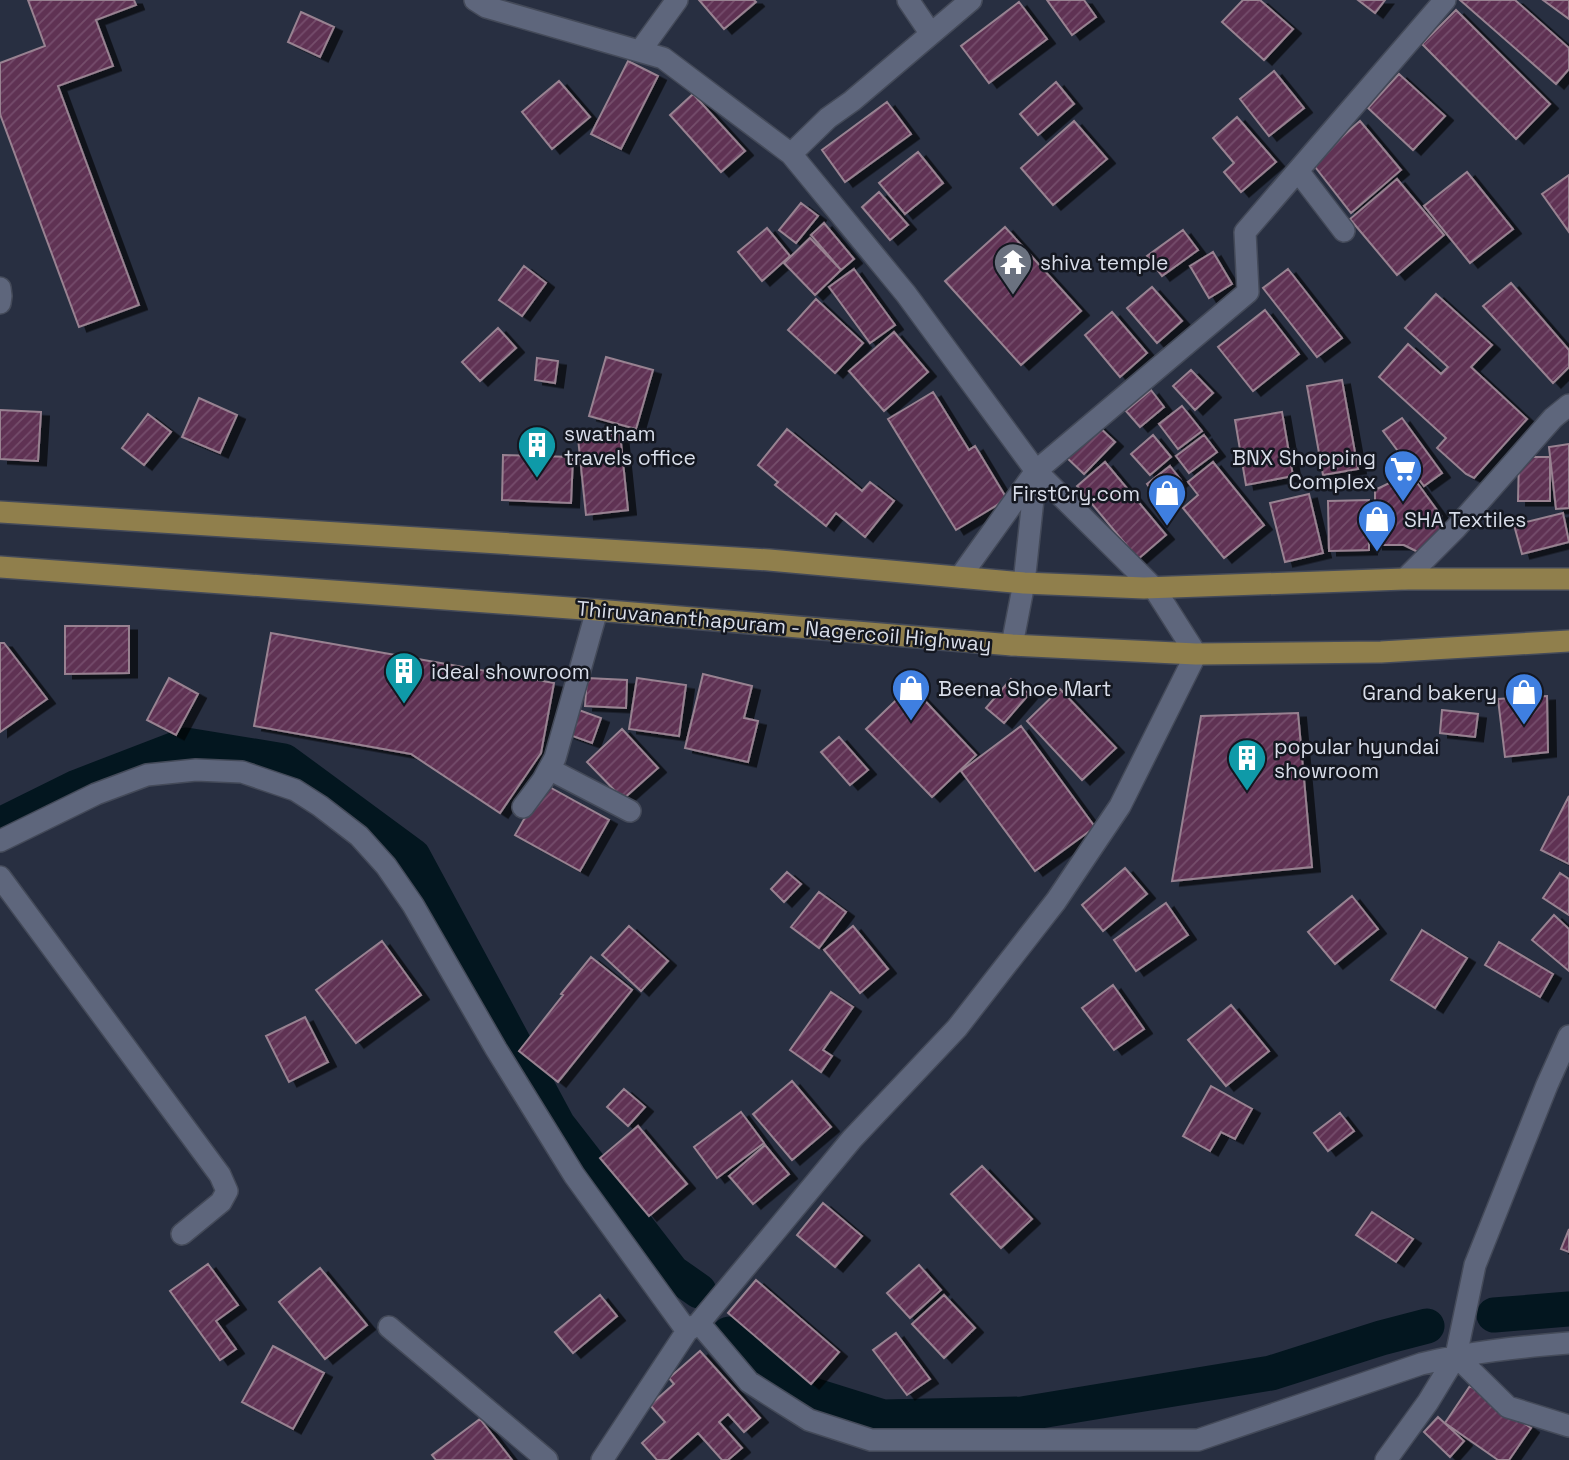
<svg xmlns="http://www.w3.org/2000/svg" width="1569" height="1460" font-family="'Space Grotesk',sans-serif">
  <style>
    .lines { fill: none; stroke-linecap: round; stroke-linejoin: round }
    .canal { stroke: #03161f; stroke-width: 35 }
    .building { fill: url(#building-hatch); stroke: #988291; stroke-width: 2; filter: url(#shadow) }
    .minor-casing { stroke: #444a59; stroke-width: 24 }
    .major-casing { stroke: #444a59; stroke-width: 24 }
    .minor { stroke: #5e667c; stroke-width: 21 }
    .major { stroke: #907f4c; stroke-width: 21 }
    .labels { text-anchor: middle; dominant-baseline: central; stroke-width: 5; stroke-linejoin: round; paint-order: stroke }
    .poi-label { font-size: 21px; fill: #d8dde9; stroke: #141720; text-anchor: start }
    .street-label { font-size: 21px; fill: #d8dde9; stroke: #141720 }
  </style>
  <defs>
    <pattern id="building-hatch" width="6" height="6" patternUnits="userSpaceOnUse" patternTransform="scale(1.75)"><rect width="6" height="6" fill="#5f3153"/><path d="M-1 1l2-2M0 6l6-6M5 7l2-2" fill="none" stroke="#754e6c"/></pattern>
    <filter id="shadow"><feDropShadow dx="8" dy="4.5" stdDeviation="0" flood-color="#0009"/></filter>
  </defs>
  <rect width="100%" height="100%" fill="#282f41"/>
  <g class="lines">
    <path class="canal" d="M0,825L77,787L186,745L284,761L413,856L558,1125L672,1272L699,1291
      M1494,1315L1569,1309
      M729,1334L803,1392L883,1417L1022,1414L1271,1373L1381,1338L1427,1326"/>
  </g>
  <path class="building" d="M28,0H134L136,5L96,20L113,66L58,86L139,305L79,327L0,114V63L45,46Z
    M699,0H754L756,2L724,29Z
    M1047,0H1084L1096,17L1072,35Z
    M1243,0H1260L1293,29L1264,60L1222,22Z
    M1358,0H1385L1375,13Z
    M1460,0H1515L1569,48V69L1556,84Z
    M1543,0H1569V19Z
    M1019,2L1047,39L989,83L961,46Z
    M1456,10L1550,104L1516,139L1422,44Z
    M301,12L334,27L320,57L288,42Z
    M628,61L658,76L621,149L591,134Z
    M1274,71L1304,108L1269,136L1240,99Z
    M1399,74L1445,116L1413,150L1368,108Z
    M559,81L590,117L552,149L522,112Z
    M1056,82L1074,104L1038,135L1020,114Z
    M693,94L745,151L721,172L670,115Z
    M887,102L911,134L845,182L822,150Z
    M1237,117L1276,162L1241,192L1224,172L1234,163L1213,138Z
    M1074,121L1107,159L1053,205L1021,168Z
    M1360,121L1401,170L1351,213L1312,163Z
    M918,152L943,183L905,214L879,183Z
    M1467,172L1513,229L1470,263L1424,206Z
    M1569,175V232L1542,194Z
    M1397,179L1444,235L1397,275L1350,219Z
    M879,192L908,225L890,240L862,207Z
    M801,203L818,216L796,243L779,230Z
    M824,223L854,259L841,270L811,235Z
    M1005,227L1081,311L1021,365L945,281Z
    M767,228L790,256L762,281L738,252Z
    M1183,230L1198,250L1162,276L1147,256Z
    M810,238L841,270L815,295L784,263Z
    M1213,252L1232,284L1209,298L1190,266Z
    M524,266L546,283L522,316L499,300Z
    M854,269L895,325L870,343L829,287Z
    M1288,269L1342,338L1317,357L1263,288Z
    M1511,283L1569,350V367L1553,383L1483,306Z
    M1152,287L1182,321L1157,343L1127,308Z
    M1436,294L1492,345L1471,367L1527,419L1474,478L1466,474L1437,448L1446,438L1379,377L1408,344L1441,374L1448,367L1405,328Z
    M816,299L863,343L835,373L788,330Z
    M1265,310L1299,354L1253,391L1218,347Z
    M1112,312L1147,353L1120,377L1085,335Z
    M498,328L516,348L480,381L462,362Z
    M894,332L928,372L884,411L849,371Z
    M606,357L653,370L636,429L589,416Z
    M537,358L558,361L555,383L535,380Z
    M1191,370L1213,393L1195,410L1173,386Z
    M1342,380L1358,469L1323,475L1307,386Z
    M1151,390L1164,407L1140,427L1126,411Z
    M933,392L969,450L975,446L1007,499L956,530L888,419Z
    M199,398L237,415L220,453L182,437Z
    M1182,406L1202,431L1178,449L1159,424Z
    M0,410L41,412L38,461L0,459Z
    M1282,412L1293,476L1246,485L1235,420Z
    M148,414L171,432L144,465L122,448Z
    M1402,418L1442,473L1424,486L1383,431Z
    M1097,425L1115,442L1084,474L1066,457Z
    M787,429L862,491L870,482L894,501L865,537L836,513L826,526L775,485L778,482L758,465Z
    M620,433L628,510L586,515L578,438Z
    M1153,435L1171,457L1150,475L1131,454Z
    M1204,435L1217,452L1189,473L1176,456Z
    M1569,444V508L1556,509L1549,447Z
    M503,455L573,457L571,503L502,500Z
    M1519,457H1550V501H1518Z
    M1105,462L1166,535L1138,559L1077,486Z
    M1213,462L1264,525L1224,558L1183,508L1198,495L1188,482Z
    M1170,466L1181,480L1157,498L1147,484Z
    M1410,473L1442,517L1438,538L1418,552L1404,545H1375V490Z
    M1309,494L1323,553L1285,562L1270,503Z
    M1369,500V550L1329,551L1328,501Z
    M1563,513L1569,542L1522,554L1514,525Z
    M65,626H129V673L65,674Z
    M271,633L554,683L541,753L500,813L411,754L254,726Z
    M0,643H4L47,699L0,732Z
    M703,674L752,686L744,718L758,721L748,762L685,748Z
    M169,678L198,694L176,735L147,720Z
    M587,678L627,680L626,708L585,706Z
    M637,678L686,685L679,736L629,729Z
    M1011,679L1029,694L1004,723L986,708Z
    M911,686L976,755L932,797L866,729Z
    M1060,689L1116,748L1082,780L1027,721Z
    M1547,696L1548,752L1505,757L1498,699Z
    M576,709L601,718L592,743L567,734Z
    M1442,710L1478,714L1475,737L1440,733Z
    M1298,713L1312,867L1172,881L1201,716Z
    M1021,726L1095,827L1035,871L961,771Z
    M622,729L658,768L623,799L587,762Z
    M839,737L868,770L850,785L821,752Z
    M544,784L609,820L580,871L515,835Z
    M1569,796V864L1541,850Z
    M1125,868L1147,894L1103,931L1082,905Z
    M787,872L801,884L784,902L771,889Z
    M1560,873L1569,879V915L1543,898Z
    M819,892L846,912L819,948L791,927Z
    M1352,896L1378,929L1335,964L1308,932Z
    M1166,903L1188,935L1136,971L1114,940Z
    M1554,915L1569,929V971L1532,940Z
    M629,926L668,961L641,991L602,955Z
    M853,926L888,969L860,993L824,950Z
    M1422,930L1467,958L1435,1008L1391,980Z
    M382,941L421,995L356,1043L316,990Z
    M1499,942L1553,974L1540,997L1485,965Z
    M591,957L632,990L558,1082L519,1051L563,995L561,994Z
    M1113,985L1144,1029L1114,1050L1082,1008Z
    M831,992L853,1007L823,1050L832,1056L821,1072L790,1050Z
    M1231,1005L1269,1051L1226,1086L1188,1040Z
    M305,1017L328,1062L289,1082L266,1036Z
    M792,1081L831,1127L792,1160L753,1114Z
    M1211,1086L1252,1109L1235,1139L1221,1132L1210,1151L1183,1136Z
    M624,1089L645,1107L628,1126L607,1107Z
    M741,1112L764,1143L717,1178L694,1147Z
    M1340,1113L1354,1131L1328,1151L1314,1133Z
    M638,1126L687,1184L649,1216L600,1158Z
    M765,1145L789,1174L753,1204L729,1176Z
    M982,1166L1032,1219L1001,1248L951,1194Z
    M823,1203L862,1236L835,1267L797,1235Z
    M1372,1212L1413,1239L1396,1262L1356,1235Z
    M1569,1229V1252L1561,1249Z
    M208,1264L238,1305L216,1321L236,1349L220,1360L170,1291Z
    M919,1265L941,1290L910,1318L887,1293Z
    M320,1268L367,1325L325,1359L279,1302Z
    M756,1280L839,1352L811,1384L728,1313Z
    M600,1295L617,1316L573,1353L555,1332Z
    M944,1295L975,1328L944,1358L912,1324Z
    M896,1333L930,1379L907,1395L873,1350Z
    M273,1346L324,1373L293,1429L242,1402Z
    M700,1351L760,1418L744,1432L728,1414L719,1422L742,1448L728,1460H722L698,1433L668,1460H657L642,1443L665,1422L650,1405L674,1384L669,1378Z
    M1470,1386L1531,1428L1509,1460H1498L1445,1423Z
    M1438,1417L1464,1441L1450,1457L1424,1432Z
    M480,1419L512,1460H436L432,1455Z"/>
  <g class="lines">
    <g class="minor-casing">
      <path id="minor" d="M475,0L486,7L663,58L791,154L906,294L1036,471L1024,583L1012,645
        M908,0L931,34
        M640,51L677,0
        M791,154L828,118L852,101L971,0
        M1298,171L1344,231
        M0,288L1,296L0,303
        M960,577L1036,471L1248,292L1245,232L1445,0
        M1405,579L1456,528L1553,418L1569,405
        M549,769L630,811
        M523,807L543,780L555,758L597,610
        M0,841L96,794L147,775L196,770L242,772L295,790L320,806L359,836L386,866L413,905L496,1049L574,1175L687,1331
        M0,877L220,1175L227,1191L221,1202L182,1234
        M699,1323L749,1382L809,1420L871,1440H1198L1421,1364C1470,1352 1519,1347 1569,1343
        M389,1327L547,1460
        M1456,1356L1508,1407L1569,1426
        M602,1460L687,1331L699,1323L852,1139L957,1028L1056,901L1120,806L1196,654L1154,588L1036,471
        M1386,1460L1428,1402L1456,1356L1475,1265L1547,1085L1569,1036"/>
    </g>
    <g class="major-casing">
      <path id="major" d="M0,512L769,560L1024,583L1144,588L1405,579H1569
        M0,567L597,610L1012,645L1196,654L1381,652L1569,641"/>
    </g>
    <use href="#minor" class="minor"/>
    <use href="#major" class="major"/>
  </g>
  <defs>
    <g id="temple-pin" transform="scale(2.0125)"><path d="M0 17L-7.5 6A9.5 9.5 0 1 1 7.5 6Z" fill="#6b7280" stroke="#141720"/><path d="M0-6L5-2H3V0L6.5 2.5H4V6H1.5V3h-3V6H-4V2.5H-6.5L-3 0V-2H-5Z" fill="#fff"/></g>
    <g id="building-pin" transform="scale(2.0125)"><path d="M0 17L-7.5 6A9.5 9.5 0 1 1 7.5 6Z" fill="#0f9aa8" stroke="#141720"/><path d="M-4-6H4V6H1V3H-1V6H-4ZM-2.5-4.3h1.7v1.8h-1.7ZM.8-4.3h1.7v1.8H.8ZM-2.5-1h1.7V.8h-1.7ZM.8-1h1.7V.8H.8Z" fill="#fff"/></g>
    <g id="supermarket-pin" transform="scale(2.0125)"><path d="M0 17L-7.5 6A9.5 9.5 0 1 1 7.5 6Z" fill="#3f7fe0" stroke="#141720"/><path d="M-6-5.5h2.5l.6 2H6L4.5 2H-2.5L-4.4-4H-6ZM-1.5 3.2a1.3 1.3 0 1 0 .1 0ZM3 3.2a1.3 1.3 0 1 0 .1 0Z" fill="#fff"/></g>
    <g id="shop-pin" transform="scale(2.0125)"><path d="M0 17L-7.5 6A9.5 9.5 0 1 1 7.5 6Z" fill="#3f7fe0" stroke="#141720"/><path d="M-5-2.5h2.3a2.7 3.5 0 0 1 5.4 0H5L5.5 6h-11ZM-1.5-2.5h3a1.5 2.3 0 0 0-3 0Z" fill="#fff"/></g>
  </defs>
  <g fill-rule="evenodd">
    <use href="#temple-pin" x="1013" y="262"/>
    <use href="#building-pin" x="537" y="445"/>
    <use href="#supermarket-pin" x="1403" y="469"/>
    <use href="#shop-pin" x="1167" y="493"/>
    <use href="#shop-pin" x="1377" y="519"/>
    <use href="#building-pin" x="404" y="671"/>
    <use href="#shop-pin" x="911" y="688"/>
    <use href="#shop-pin" x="1524" y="692"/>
    <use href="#building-pin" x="1247" y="758"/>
  </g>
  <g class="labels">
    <g class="poi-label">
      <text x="1040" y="262">shiva temple</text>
      <text x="564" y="433">swatham<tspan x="564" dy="24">travels office</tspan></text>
      <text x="1376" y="457" text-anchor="end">BNX Shopping<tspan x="1376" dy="24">Complex</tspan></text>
      <text x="1140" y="493" text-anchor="end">FirstCry.com</text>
      <text x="1404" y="519">SHA Textiles</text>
      <text x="431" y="671">ideal showroom</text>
      <text x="938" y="688">Beena Shoe Mart</text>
      <text x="1497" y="692" text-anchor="end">Grand bakery</text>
      <text x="1274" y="746">popular hyundai<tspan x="1274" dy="24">showroom</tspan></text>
    </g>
    <g class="street-label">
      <text transform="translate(784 626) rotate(5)">Thiruvananthapuram - Nagercoil Highway</text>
    </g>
  </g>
</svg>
